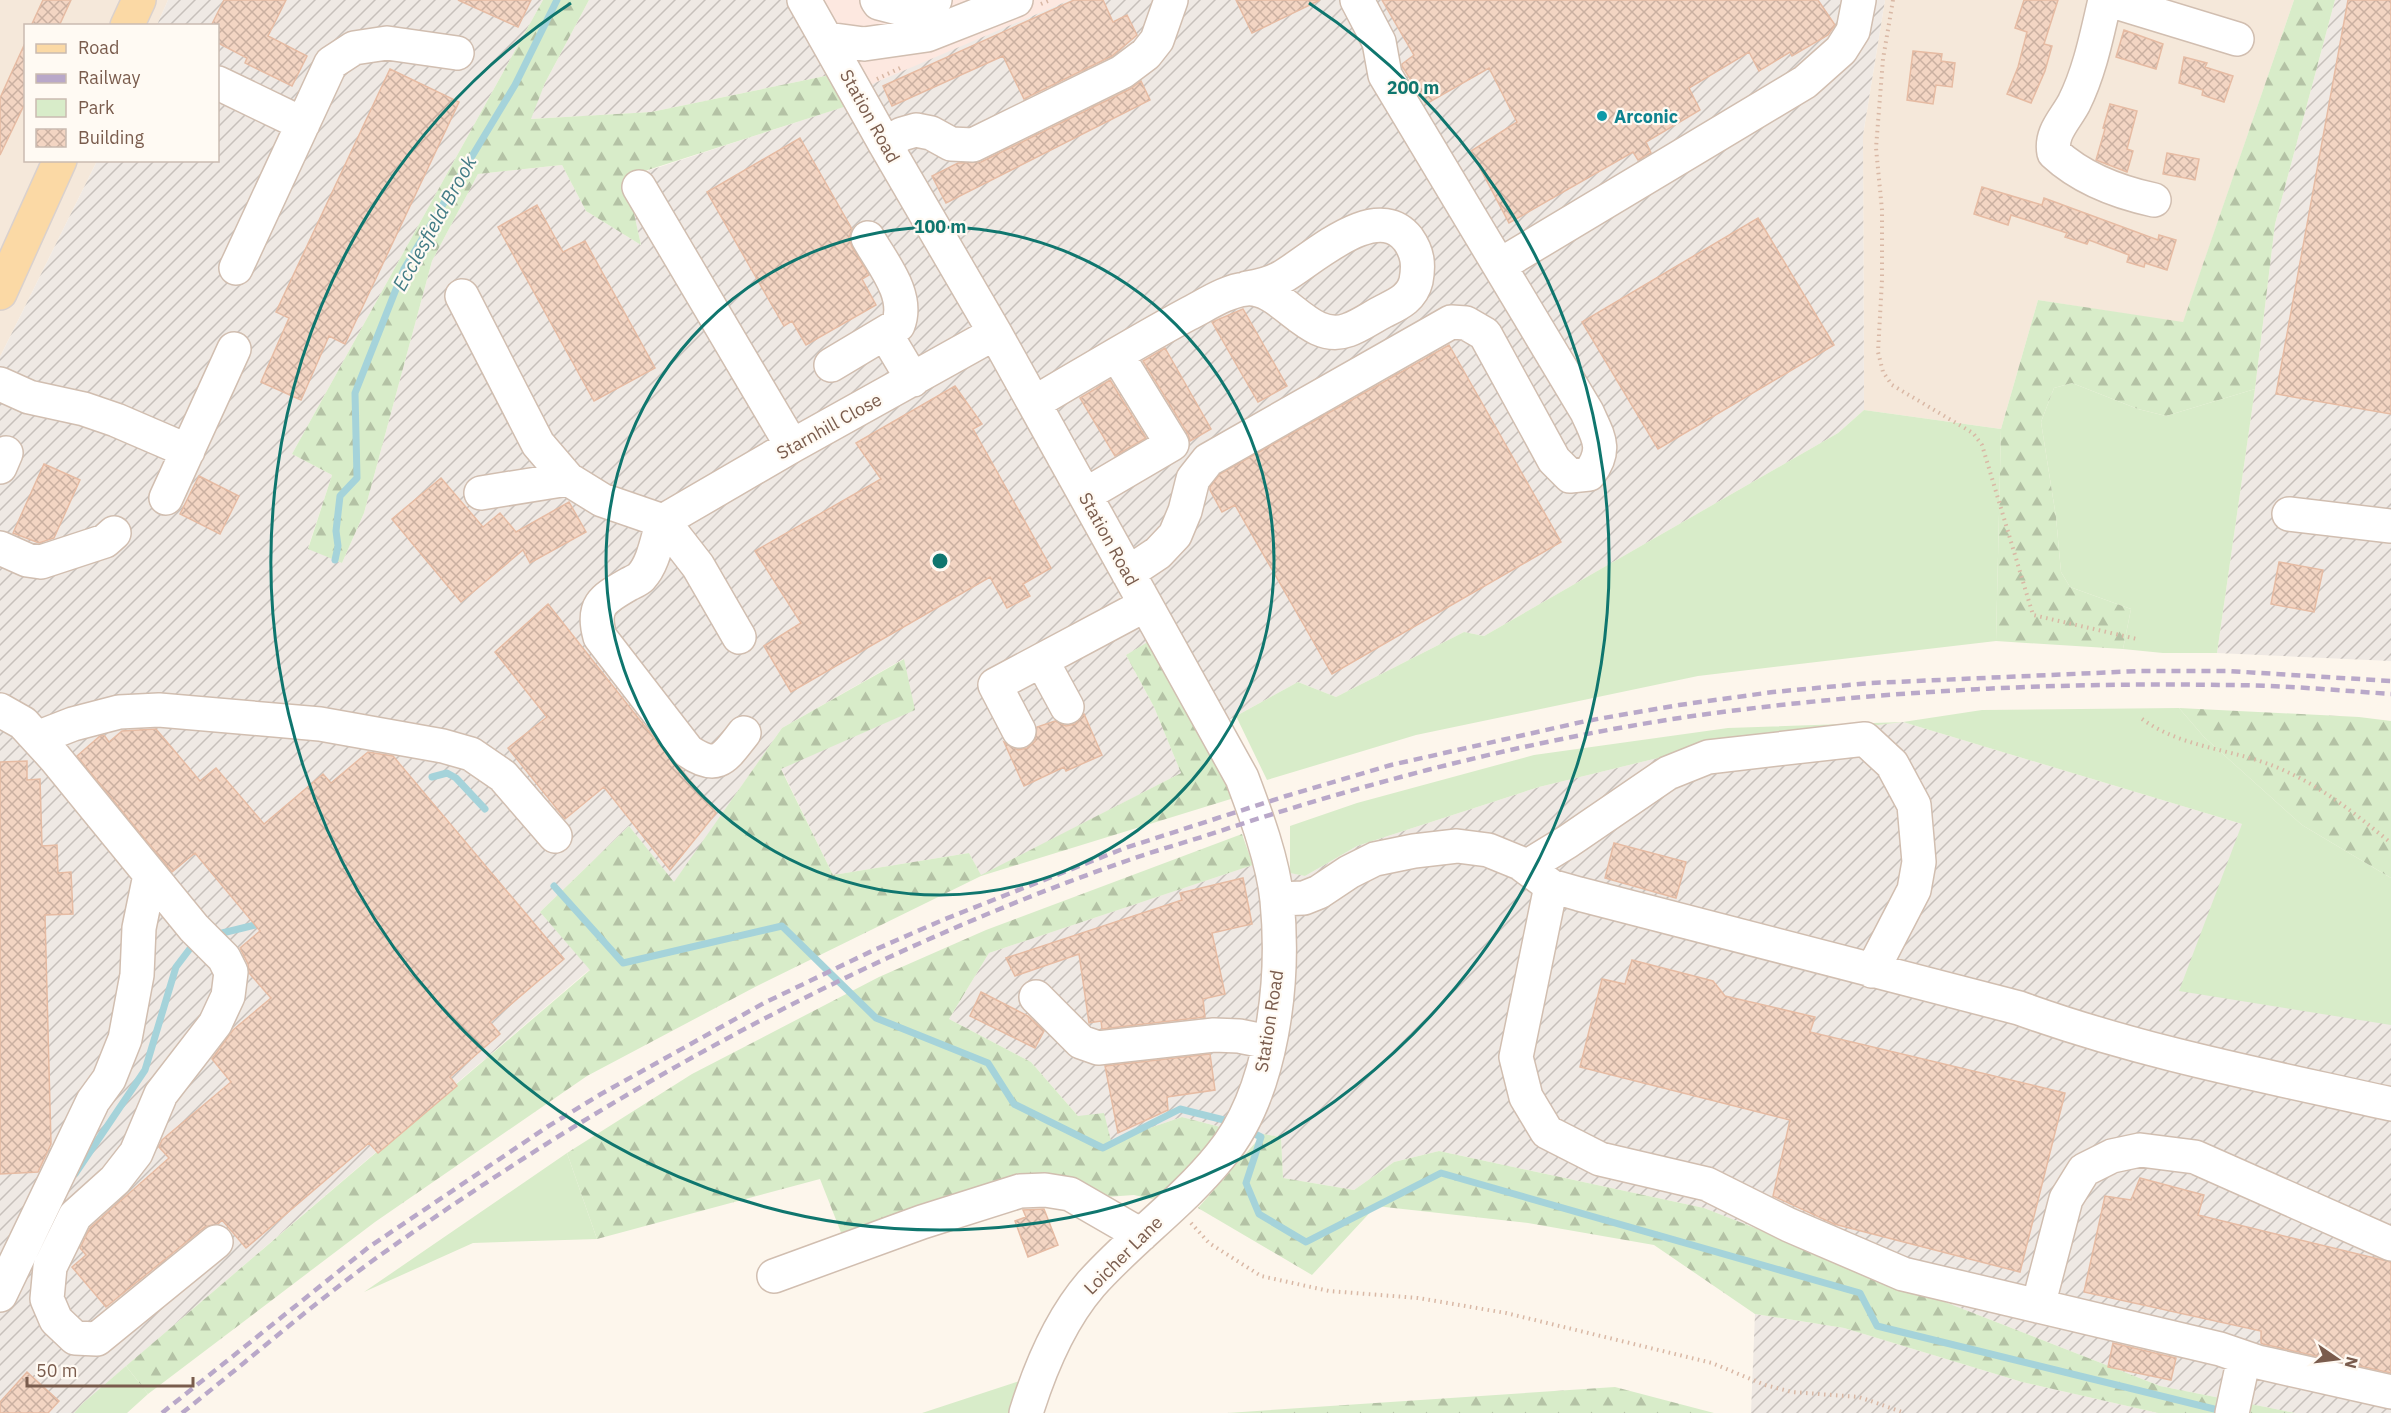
<svg xmlns="http://www.w3.org/2000/svg" width="2391" height="1413" font-family="'IBM Plex Sans',sans-serif">
  <style>
    .residential { fill: #f5e8da }
    .commercial { fill: #fde8e0 }
    .industrial { fill: url(#industrial-furrows) }
    .green { fill: #d8ecc9 }
    .forest { fill: url(#forest-firs) }
    .lines { fill: none; stroke-linecap: round; stroke-linejoin: round }
    .stream { stroke: #a5d3da; stroke-width: 7 }
    .building { fill: url(#building-cross-hatch); stroke: #e6bba3; stroke-width: 1.5 }
    .minor-casing { stroke: #d1beb0; stroke-width: 36 }
    .major-casing { stroke: #dad1cd; stroke-width: 36 }
    .path { stroke: #d9b8a5; stroke-width: 4; stroke-dasharray: 1.5 4.5; stroke-linecap: butt }
    .minor { stroke: #fff; stroke-width: 33 }
    .major { stroke: #fbd9a5; stroke-width: 33 }
    .rail { stroke: #b9a8c9; stroke-width: 4.5; stroke-dasharray: 9 6; stroke-linecap: butt }
    .ring { fill: none; stroke: #0f766e; stroke-width: 3 }
    .culture-dot { fill: #0f9aa8; stroke: #fffaf3; stroke-width: 2 }
    .labels { text-anchor: middle; dominant-baseline: central; stroke-width: 4.5; stroke-linejoin: round; paint-order: stroke }
    .street-label { font-size: 18px; fill: #7a5c4d; stroke: #fffaf3 }
    .culture-label { font-size: 18px; font-weight: bold; fill: #0d838f; stroke: #fffaf3; text-anchor: start }
    .water-label { font-size: 20px; font-style: italic; fill: #437c86; stroke: #fffaf3 }
    .centre { fill: #0f766e; stroke: #fffaf3; stroke-width: 3 }
    .ring-label { font-size: 18px; text-anchor: middle; font-weight: bold; fill: #0f766e; stroke: #fffaf3; stroke-width: 4.5; stroke-linejoin: round; paint-order: stroke }
  </style>
  <defs>
    <pattern id="industrial-furrows" width="10" height="10" patternUnits="userSpaceOnUse" patternTransform="scale(1.5)"><rect width="10" height="10" fill="#efe9e4"/><path d="M-1 1l2-2M0 10L10 0M9 11l2-2" fill="none" stroke="#c7c0bb"/></pattern>
    <pattern id="forest-firs" width="22" height="20" patternUnits="userSpaceOnUse" patternTransform="scale(1.5)"><rect width="22" height="20" fill="#d8ecc9"/><path d="M5 1l3.5 6h-7zM16 11l3.5 6h-7z" fill="#b4c2a5"/></pattern>
    <pattern id="building-cross-hatch" width="8" height="8" patternUnits="userSpaceOnUse" patternTransform="scale(1.5)"><rect width="8" height="8" fill="#f3d5c3"/><path d="M0 0l8 8M0 8l8-8" fill="none" stroke="#cab0a1"/></pattern>
  </defs>
  <rect width="100%" height="100%" fill="#fdf6ec"/>
  <path class="residential" d="M0,0H168L157,25L26,26V160L97,161L0,357Z
    M1885,0H2294L2183,323L2038,300L2001,429L1864,410L1863,135Z"/>
  <path class="commercial" d="M795,0H1070L852,94Z"/>
  <path class="industrial" d="M168,0H543L292,454L332,475L308,548L342,563L364,513L432,261L478,174L562,165L586,211L641,245L626,178L849,105L852,94L877,82L1070,0H1885L1863,135L1864,410L1838,433L1484,636L1464,632L1336,697L1298,682L1199,736L1151,641L1126,655L1154,707L1181,773L981,876L969,853L833,875L781,768L914,710L903,659L782,728L674,883L629,826L540,912L590,969L83,1403L74,1413H0V357L97,161L218,160V26L157,25Z
    M589,0H795L840,73L651,112L530,119L545,83Z
    M2335,0H2391V661L2217,653L2255,389L2275,224Z
    M1903,722L2242,824L2391,1025V1413H2295L2160,1386L1704,1208L1439,1151L1394,1162L1354,1190L1283,1178L1281,1137L1228,1129L1182,1117L1111,1141L1078,1116L1031,1062L949,1019L989,953L1253,865L1305,876L1357,846L1539,787L1707,746Z
    M1755,1314L1844,1328L2022,1382L2158,1413H1751Z"/>
  <path class="green" d="M2072,383L2138,409L2166,416L2255,389L2217,653H2163L2123,649L2131,609L2070,587L2061,572L2056,517L2041,422L2054,388Z
    M1864,410L2001,429L1996,641L1698,676L1416,735L1267,780L1236,716L1298,682L1336,697L1464,632L1484,636L1838,433Z
    M2179,708L2204,737L2302,825L2391,878V1025L2179,991L2242,824L1903,722L1707,746L1539,787L1357,846L1305,876L1290,873V826L1357,803L1534,755L1728,728L1903,722L1982,710Z
    M567,1153L597,1239L473,1243L364,1292Z
    M126,1366L148,1394L127,1413H74L83,1403Z
    M1026,1379L1018,1413H922Z"/>
  <path class="forest" d="M543,0H589L545,83L531,119L651,112L840,73L850,105L626,177L641,245L586,211L562,165L478,174L432,261L364,513L342,563L308,549L332,475L292,454Z
    M2294,0H2335L2275,224L2255,389L2166,416L2138,409L2072,383L2054,388L2041,422L2056,517L2061,572L2070,587L2131,609L2123,649L1996,641L2001,429L2038,300L2183,322Z
    M1151,640L1199,736L1234,798L981,876L755,987L587,1076L375,1222L148,1394L126,1366L590,970L540,912L629,826L674,882L782,728L904,659L915,710L781,769L833,875L969,853L981,875L1181,773L1154,707L1126,655Z
    M2179,708L2359,717L2391,721V878L2302,825L2204,737Z
    M1242,834L1253,865L989,953L949,1019L1031,1062L1078,1116L1104,1113L1111,1141L1182,1117L1228,1129L1170,1190L1152,1199L1134,1195L1106,1197L1071,1177L1020,1173L858,1234L842,1235L820,1179L597,1239L567,1153L692,1074L879,977L986,930Z
    M1263,1134L1281,1137L1283,1178L1354,1190L1394,1162L1439,1151L1704,1208L2160,1386L2295,1413H2158L2022,1382L1844,1328L1755,1314L1654,1245L1528,1223L1376,1206L1312,1275L1198,1208Z
    M1615,1387L1714,1413H1227Z"/>
  <g class="lines">
    <path class="stream" d="M335,560L338,546L336,531L340,496L357,478L355,393L404,269L515,85L557,0
      M432,777L447,773L456,778L485,809
      M554,886L623,963L782,926L876,1018L988,1063L1014,1104L1103,1148L1180,1109L1232,1122
      M214,935L255,925
      M1247,1130L1261,1137L1246,1183L1259,1214L1306,1242L1441,1173L1860,1293L1877,1326L2222,1411
      M75,1174L145,1070L176,967L195,942"/>
  </g>
  <path class="building" d="M43,0H71L59,26H31Z
    M224,0H286L268,36L307,56L292,86L245,63L247,58L218,43V26H211Z
    M458,0H531L518,27Z
    M1074,0H1103L1113,22L1127,15L1137,35L1112,56L1024,99L1003,56L892,106L883,86Z
    M1236,0H1320L1252,33Z
    M1382,0H1818L1835,25L1828,35L1792,56L1790,52L1759,71L1749,52L1689,88L1700,110L1646,142L1651,153L1638,160L1633,152L1509,223L1471,151L1517,122L1489,68L1426,104L1402,66V64L1414,55Z
    M2024,0H2058L2044,44L2052,46L2045,71L2031,103L2007,94L2018,67L2027,32L2015,28Z
    M2348,0H2391V414L2276,394Z
    M2124,30L2163,44L2156,69L2116,57Z
    M26,41V101L0,155V98Z
    M1913,51L1942,54L1941,61L1955,63L1952,87L1936,85L1933,104L1907,100Z
    M2184,57L2207,63L2205,67L2233,76L2224,102L2202,95L2203,90L2179,83Z
    M390,69L459,102L345,344L329,336L301,400L261,382L289,318L276,312Z
    M1141,81L1150,100L946,203L932,176L958,163L981,162L1130,89Z
    M2110,104L2137,111L2127,149L2133,151L2127,172L2096,160L2105,129L2103,128Z
    M800,138L852,229L849,238L852,247L869,275L862,279L876,305L806,345L792,321L784,326L707,192Z
    M2167,153L2199,159L2195,180L2163,174Z
    M1982,187L2042,205L2044,198L2158,240L2159,235L2176,240L2167,270L2145,263L2144,267L2127,262L2129,255L2089,240L2087,244L2065,237L2067,233L2011,215L2008,225L1974,214Z
    M537,205L563,252L585,241L655,368L594,401L498,227Z
    M1758,218L1834,345L1658,449L1582,322Z
    M1243,309L1287,386L1258,402L1212,322Z
    M1449,345L1561,542L1332,674L1235,505L1222,512L1210,490V487L1220,474Z
    M1165,348L1211,429L1190,441L1188,434L1143,361Z
    M1110,380L1146,438L1115,456L1080,398Z
    M955,386L982,424L973,429L1051,568L1023,584L1030,596L1007,608L990,577L791,692L764,646L801,623L755,551L881,479L856,443Z
    M44,464L80,480L54,538L39,543L13,533Z
    M199,476L239,496L220,534L180,514Z
    M441,478L483,527L500,513L516,532L569,502L586,532L530,563L523,550L461,602L392,519Z
    M2279,562L2323,570L2314,612L2271,604Z
    M548,604L673,762L680,768L716,813L670,870L604,787L565,819L508,748L547,717L495,652Z
    M1084,714L1102,755L1066,771L1064,767L1024,786L1004,742L1018,750L1027,748L1035,741L1037,727L1055,721L1066,726L1075,724Z
    M156,729L200,781L216,768L264,824L323,774L331,783L368,752L393,756L564,959L490,1022L500,1034L450,1077L457,1086L378,1153L369,1143L246,1248L222,1220L218,1224L205,1227L106,1307L72,1267L86,1255L80,1248L90,1228L169,1158L159,1147L162,1140L231,1082L212,1059L233,1030L271,998L249,973L248,964L240,948L260,931L195,853L172,872L77,756L100,736L104,735L109,742L122,731Z
    M27,761V780L40,779L42,846L57,845L58,873L71,872L73,914L45,915L51,1144L38,1172L0,1174V762Z
    M1614,843L1686,862L1676,898L1605,878Z
    M1243,878L1252,924L1212,933L1225,994L1203,999L1205,1017L1102,1029L1101,1021L1089,1023L1079,954L1015,976L1006,958L1182,900L1180,893Z
    M1632,960L1713,981L1725,996L1815,1017L1810,1032L2065,1093L2020,1272L1834,1224L1773,1196L1790,1120L1580,1067L1602,979L1625,984Z
    M981,992L1028,1016L1044,1031L1035,1048L970,1016Z
    M1210,1054L1215,1090L1167,1097L1168,1110L1118,1133L1105,1066Z
    M2140,1178L2204,1195L2198,1215L2391,1262V1373L2263,1344L2261,1343V1331L2084,1292L2105,1196L2131,1200Z
    M1044,1209L1058,1245L1028,1257L1015,1221L1026,1217L1023,1210Z
    M2113,1343L2176,1358L2171,1380L2108,1367Z
    M27,1372L59,1401L48,1413H0V1402Z"/>
  <g class="lines">
    <g class="minor-casing">
      <path id="minor" d="M804,0L885,144L995,333L1242,778C1256,815 1273,861 1277,900C1285,981 1273,1093 1220,1156C1182,1203 1131,1239 1091,1284C1060,1320 1040,1368 1026,1413
        M877,0L879,3L906,10L935,0
        M2105,0C2097,34 2090,71 2074,103C2065,120 2050,133 2054,153C2082,179 2117,192 2154,200
        M2109,0L2237,39
        M827,39L864,44L927,35L1016,0
        M218,83L303,124
        M885,144L902,134L916,130L931,133L951,144L973,145L1122,72L1146,54L1157,40L1171,0
        M639,187L792,446
        M1500,265L1805,82L1841,50L1853,31L1859,0
        M236,268L331,63L354,48L387,43L457,53
        M462,296L538,444L568,479L602,500L663,521L698,566L739,637
        M885,333L913,380
        M831,365L898,325C910,295 882,263 868,238
        M0,384L29,397L84,409L116,420L188,451
        M1034,403C1085,373 1136,342 1188,314C1206,305 1226,291 1246,289C1282,285 1308,345 1348,330C1360,326 1372,317 1384,311C1398,304 1412,298 1416,281C1419,265 1418,253 1408,239C1376,198 1312,260 1282,277C1270,284 1260,286 1247,288
        M0,467L6,453
        M481,493L568,479
        M1085,495L1172,444L1117,355
        M166,498L234,349
        M2289,514L2391,526
        M663,521L792,446L995,333
        M663,521C657,539 654,563 641,577C638,580 633,582 629,584C603,599 591,605 600,637L688,751C718,772 725,757 744,733
        M0,548L27,560L41,562L105,541L114,533
        M1128,573L1158,553L1175,535L1185,511L1193,479L1208,460L1451,322L1466,323L1485,334L1554,460L1570,476L1589,474C1608,449 1598,437 1587,412L1385,75L1379,42L1357,0
        M1042,661L1067,707
        M0,710L23,723L55,758L194,928L224,958L231,972L228,996L215,1024L161,1094L136,1153L115,1180L75,1216L50,1267L47,1299L56,1320L75,1338L97,1339L216,1242
        M1019,731L995,685L1145,605
        M37,738L73,724L119,712L159,710L320,724L443,746L471,754L503,776L555,836
        M1526,867L1567,842L1668,773L1708,757L1865,739L1892,764L1914,805L1919,862L1914,890L1872,971
        M1551,886L1516,1057L1526,1097L1547,1132L1600,1159L1707,1184L1789,1225L1903,1274L2220,1349L2258,1362L2391,1392
        M1277,899L1304,898L1319,892L1349,872L1375,859L1414,851L1457,846L1488,850L1520,863L1551,886L1579,894L2019,1008C2140,1052 2266,1076 2391,1104
        M1036,997L1081,1042L1098,1048L1214,1035L1239,1036L1269,1042
        M774,1276L922,1222L1020,1191L1045,1190L1070,1194L1141,1235
        M0,1295L93,1101L109,1079L125,1039L137,975L139,928L150,875
        M2038,1306L2066,1199L2084,1170L2112,1156L2140,1150L2195,1157L2391,1244
        M2232,1413L2244,1358"/>
    </g>
    <g class="major-casing">
      <path id="major" d="M127,26L139,0
        M0,293L60,160"/>
    </g>
    <path class="path" d="M1893,0L1883,59L1876,148L1882,210V280L1878,352L1883,372L1892,385L1973,433L1982,445L2033,615L2137,639
      M1041,4L1050,0
      M877,79L900,68
      M2142,719C2182,748 2233,749 2276,767C2322,786 2354,813 2391,843
      M1191,1223L1209,1243L1261,1276L1329,1291L1418,1298L1506,1313L1712,1363L1765,1385L1792,1392L1859,1397L1905,1413"/>
    <use href="#minor" class="minor"/>
    <use href="#major" class="major"/>
    <path class="rail" d="M162,1413L369,1247L547,1127L601,1094L764,1003L872,951L945,919L1125,848L1286,796L1391,765L1586,721L1679,705L1773,692L1871,683L2140,671H2228L2391,681
      M182,1413C248,1361 311,1305 379,1256C454,1203 531,1152 610,1105C774,1007 948,923 1129,860C1163,848 1198,839 1232,827C1380,779 1532,740 1686,717C1861,692 2046,682 2224,685C2279,685 2335,690 2391,694"/>
  </g>
  <g class="ring">
    <circle cx="940" cy="561" r="334"/>
    <path d="M1309 3A669 669 0 1 1 571 3"/>
  </g>
  <circle class="culture-dot" cx="1602" cy="116" r="6"/>
  <g class="labels">
    <g class="street-label">
      <text transform="translate(870 116) rotate(61)">Station Road</text>
      <text transform="translate(829 426) rotate(-29)">Starnhill Close</text>
      <text transform="translate(1109 539) rotate(61)">Station Road</text>
      <text transform="translate(1269 1021) rotate(-81)">Station Road</text>
      <text transform="translate(1123 1255) rotate(-45)">Loicher Lane</text>
    </g>
    <g class="culture-label">
      <text x="1614" y="116">Arconic</text>
    </g>
    <g class="water-label">
      <text transform="translate(434 223) rotate(-61)">Ecclesfield Brook</text>
    </g>
  </g>
  <circle cx="940" cy="561" r="9" class="centre"/>
  <g class="ring-label">
    <text x="1413" y="94">200 m</text>
    <text x="940" y="233">100 m</text>
  </g>
  <rect x="24" y="24" width="195" height="138" fill="#fffaf3" stroke="#cabbb1" stroke-width="1.5"/>
  <rect x="36" y="44" width="30" height="9" fill="#fbd9a5" stroke="#cabbb1" stroke-width="1.5"/>
  <text x="78" y="54" font-size="18" fill="#7a5c4d">Road</text>
  <rect x="36" y="74" width="30" height="9" fill="#b9a8c9" stroke="#cabbb1" stroke-width="1.5"/>
  <text x="78" y="84" font-size="18" fill="#7a5c4d">Railway</text>
  <rect x="36" y="99" width="30" height="18" fill="#d8ecc9" stroke="#cabbb1" stroke-width="1.5"/>
  <text x="78" y="114" font-size="18" fill="#7a5c4d">Park</text>
  <rect x="36" y="129" width="30" height="18" fill="url(#building-cross-hatch)" stroke="#cabbb1" stroke-width="1.5"/>
  <text x="78" y="144" font-size="18" fill="#7a5c4d">Building</text>
  <g transform="translate(2337 1359) rotate(104)" stroke="#fffaf3" stroke-width="4.5" paint-order="stroke">
  <path d="M0-4.5L10 22L0 15L-10 22Z" fill="#7a5c4d"/>
  <text y="-9" font-size="16" font-weight="bold" text-anchor="middle" fill="#7a5c4d">N</text>
  </g>
  <path d="M27 1377v9h166v-9" fill="none" stroke="#7a5c4d" stroke-width="3"/>
  <text x="36" y="1377" font-size="18" fill="#7a5c4d" stroke="#fffaf3" stroke-width="4.5" paint-order="stroke">50 m</text>
</svg>
